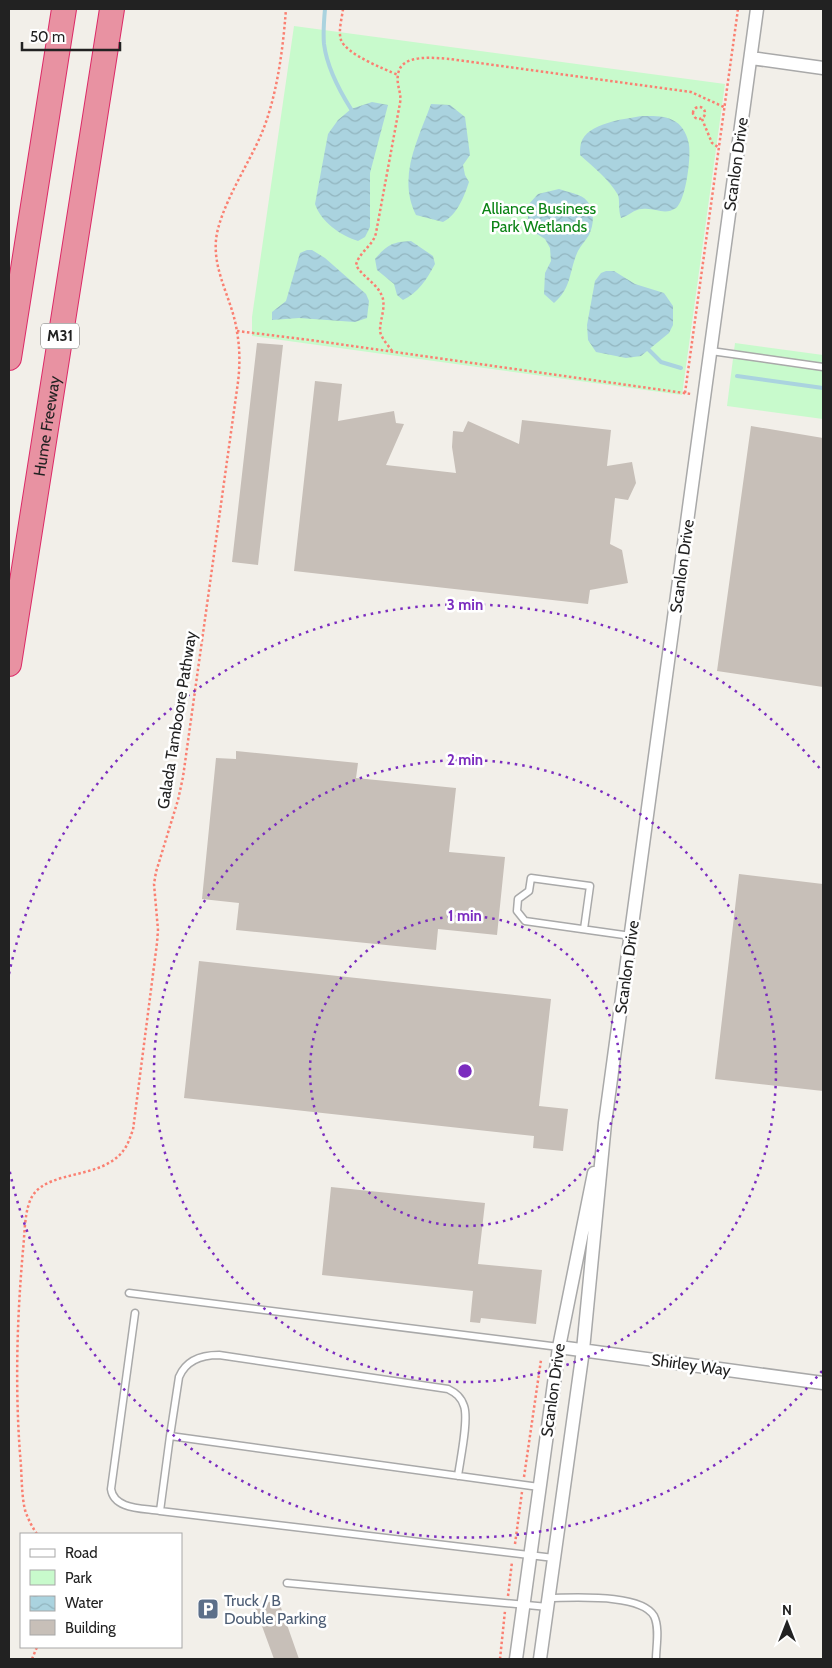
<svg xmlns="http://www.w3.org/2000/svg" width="832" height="1668" font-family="Cabin,sans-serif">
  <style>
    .park { fill: #c8facc }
    .water { fill: url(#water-waves) }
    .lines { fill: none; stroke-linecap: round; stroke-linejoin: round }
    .stream { stroke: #aad3df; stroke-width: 4 }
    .building { fill: #c7bfb8 }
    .lane-casing { stroke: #a9a9a9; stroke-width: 9 }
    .street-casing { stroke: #a9a9a9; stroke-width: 15 }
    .highway-casing { stroke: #dc2a67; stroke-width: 26 }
    .path { stroke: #fa8072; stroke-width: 2.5; stroke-dasharray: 2.5 2.5; stroke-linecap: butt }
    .lane { stroke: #fff; stroke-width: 6 }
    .street { stroke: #fff; stroke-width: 12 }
    .highway { stroke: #e892a2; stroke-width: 24 }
    .ring { fill: none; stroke: #7b2cbf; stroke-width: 2.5; stroke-dasharray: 2.5 5 }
    .labels { text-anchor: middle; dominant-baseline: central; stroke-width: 5; stroke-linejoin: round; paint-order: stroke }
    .shield { fill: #fff; stroke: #646464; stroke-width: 1 }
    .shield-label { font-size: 15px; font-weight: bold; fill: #222 }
    .street-label { font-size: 16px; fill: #222; stroke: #fff }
    .park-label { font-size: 16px; fill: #0c8416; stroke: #fff }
    .service-label { font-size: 16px; fill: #4e5e75; stroke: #fff; text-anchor: start }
    .centre { fill: #7b2cbf; stroke: #fff; stroke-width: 2.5 }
    .ring-label { font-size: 15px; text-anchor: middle; font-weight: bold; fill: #7b2cbf; stroke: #fff; stroke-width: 5; stroke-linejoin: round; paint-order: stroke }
  </style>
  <defs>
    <pattern id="water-waves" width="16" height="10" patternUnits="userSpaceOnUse" patternTransform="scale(1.25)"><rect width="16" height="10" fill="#aad3df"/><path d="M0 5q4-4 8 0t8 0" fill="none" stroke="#92b5bf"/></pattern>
  </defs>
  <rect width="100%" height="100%" fill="#f2efe9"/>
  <path class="park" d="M294,26L725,84L682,395L252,336V317Z
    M735,343L823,355V419L727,406Z"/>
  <path class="water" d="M372,102L388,105L370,173V227L365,237L358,241C340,235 321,222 315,204L328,134L338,120L351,109Z
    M431,104L450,105L465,117L470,155L463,165L465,175L469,182C464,197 457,215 443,222L416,215C397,177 418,140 431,104Z
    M642,116C653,116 666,115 676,122C683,126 688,137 689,145C691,157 686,200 676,208C664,216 655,207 642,209C634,209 629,216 621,218C618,209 620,201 618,195C609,179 593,167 580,155C580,151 580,147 581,143C587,123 624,119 642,116Z
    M559,189C567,192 582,194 587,201C595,210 594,225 589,235C586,240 581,245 578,251C569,270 572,288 554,303L544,294L545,273L551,261L550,248L545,239L534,232L528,223V205L538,194Z
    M411,241L433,256L435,264C427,279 418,293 403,300L397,295L394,284L377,270L375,259C387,245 392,242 411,241Z
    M307,250H312L325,258L366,294L369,301L367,318L355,322L299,318L272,320V312L286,301L300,253Z
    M606,271H614L635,284L664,293L673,306V325L669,333L641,356L626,358L596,352L588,340L587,325L595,281L601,273Z"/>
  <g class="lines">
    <path class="stream" d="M325,9C324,20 323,33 324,44C327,67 339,90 351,109
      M646,347L661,362L681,368
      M737,376L823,388"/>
  </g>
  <path class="building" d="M257,343L283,345L258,565L232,562Z
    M315,381L342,384L338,421L394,411L396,423L404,424L386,465L456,473L452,447L453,431L463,432L468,421L519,444L522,420L611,430L607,466L632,462L636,483L628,500L615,498L610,544L622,550L628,583L590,590L588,604L294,571Z
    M751,426L823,438V687L717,671Z
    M236,751L358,763L356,778L456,788L449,852L505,857L497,935L438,929L436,950L236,930L239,903L202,899L216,758L236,759Z
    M739,874L823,884V1091L715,1079Z
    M199,961L551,999L539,1106L568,1109L563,1151L533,1148L534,1136L184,1098Z
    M331,1187L485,1203L478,1264L542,1270L536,1324L481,1318L480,1323L470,1322L473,1291L322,1275Z
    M278,1599L299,1659H274L255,1607Z"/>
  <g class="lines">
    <g class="lane-casing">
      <path id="lane" d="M711,351L823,367
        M584,929L590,886L531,878L529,891L518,899L517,911L525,921L631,936
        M129,1293L559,1347
        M135,1313L111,1489C114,1510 144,1508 160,1511
        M170,1436L179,1377C186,1360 201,1355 219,1355L448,1389C456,1393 461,1397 464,1406C469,1420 460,1460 458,1476
        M539,1487L170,1436L160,1511L554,1558
        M287,1583L548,1607
        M549,1598C573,1598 641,1593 654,1616C660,1628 656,1647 656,1659"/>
    </g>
    <g class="street-casing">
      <path id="street" d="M751,58L823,68
        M559,1347L823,1383
        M516,1659L559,1347L594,1173
        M540,1659L583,1350L605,1123L757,9"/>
    </g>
    <g class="highway-casing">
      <g id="highway">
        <path d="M9,358L64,9"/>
        <path id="s1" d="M9,664L112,9"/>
      </g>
    </g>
    <path class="path" d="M343,9C342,18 338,31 341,40C346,54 384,69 398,75
      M693 113a6 6 0 1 1 12 0a6 6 0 1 1-12 0Z
      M702,119L712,143L718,147
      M237,331L310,340L691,394
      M392,351C388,345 381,338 380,331C380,320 385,310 383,299C379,284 363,278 356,265C359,252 373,246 376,233L400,103C402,93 396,85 398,75C400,53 435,58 450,59L691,92L724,107
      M685,393L738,9
      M524,1477L541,1360
      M37,1534C32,1527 28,1519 25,1510C21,1493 22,1472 20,1454C15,1386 17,1318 23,1250C25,1233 24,1209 33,1195C50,1170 102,1179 123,1151C128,1145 130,1137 133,1130L157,943L158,930L154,884L156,872L178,800L183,777L238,382C240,366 240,348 237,332C233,301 213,273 216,240C219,209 248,165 261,135C277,97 283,49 286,9
      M515,1544L522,1492
      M508,1596L512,1562
      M32,1659L37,1647
      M500,1659L505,1611"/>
    <use href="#lane" class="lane"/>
    <use href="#street" class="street"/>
    <use href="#highway" class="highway"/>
  </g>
  <g class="ring">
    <circle cx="465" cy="1071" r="155"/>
    <circle cx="465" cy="1071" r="311"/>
    <path d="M822 1371A466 466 0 0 1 9 1168M9 974A466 466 0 0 1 822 771"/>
  </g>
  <defs>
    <g id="parking-square" transform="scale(1.125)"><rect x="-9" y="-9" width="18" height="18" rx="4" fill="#5c6f8a" stroke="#fff"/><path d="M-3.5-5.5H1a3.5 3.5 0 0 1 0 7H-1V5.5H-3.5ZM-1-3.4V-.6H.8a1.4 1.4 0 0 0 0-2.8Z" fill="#fff"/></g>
  </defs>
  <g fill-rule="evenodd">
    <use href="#parking-square" x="208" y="1609"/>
  </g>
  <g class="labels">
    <rect class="shield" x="41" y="323.5" width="38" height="25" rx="4"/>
    <g class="shield-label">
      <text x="60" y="336">M31</text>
    </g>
    <g class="street-label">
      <text transform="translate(736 164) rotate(-82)">Scanlon Drive</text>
      <text stroke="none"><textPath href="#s1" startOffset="241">Hume Freeway</textPath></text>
      <text transform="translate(682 566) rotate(-82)">Scanlon Drive</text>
      <text transform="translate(177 720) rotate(-81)">Galada Tamboore Pathway</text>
      <text transform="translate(627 967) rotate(-82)">Scanlon Drive</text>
      <text transform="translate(691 1365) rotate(8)">Shirley Way</text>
      <text transform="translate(553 1390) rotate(-82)">Scanlon Drive</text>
    </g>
    <g class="park-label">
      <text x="539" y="208">Alliance Business<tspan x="539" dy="18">Park Wetlands</tspan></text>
    </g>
    <g class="service-label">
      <text x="224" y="1600">Truck / B<tspan x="224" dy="18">Double Parking</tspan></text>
    </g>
  </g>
  <circle cx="465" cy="1071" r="8" class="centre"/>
  <g class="ring-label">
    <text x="465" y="610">3 min</text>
    <text x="465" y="765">2 min</text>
    <text x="465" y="921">1 min</text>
  </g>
  <rect width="832" height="1668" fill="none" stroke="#222222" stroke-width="20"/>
  <rect x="20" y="1533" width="162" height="115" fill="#ffffff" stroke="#a7a7a7"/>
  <rect x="30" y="1549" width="25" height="8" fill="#ffffff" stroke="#a7a7a7"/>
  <text x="65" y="1558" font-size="15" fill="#222222">Road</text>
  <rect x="30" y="1570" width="25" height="15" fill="#c8facc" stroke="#a7a7a7"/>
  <text x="65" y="1583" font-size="15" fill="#222222">Park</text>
  <rect x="30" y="1596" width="25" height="15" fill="url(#water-waves)" stroke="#a7a7a7"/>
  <text x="65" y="1608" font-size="15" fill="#222222">Water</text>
  <rect x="30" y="1620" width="25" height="15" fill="#c7bfb8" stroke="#a7a7a7"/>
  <text x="65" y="1633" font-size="15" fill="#222222">Building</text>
  <g transform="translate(787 1623)" stroke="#ffffff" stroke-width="4" paint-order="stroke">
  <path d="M0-4L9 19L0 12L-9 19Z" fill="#222222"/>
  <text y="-8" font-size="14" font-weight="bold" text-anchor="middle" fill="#222222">N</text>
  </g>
  <path d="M22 42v8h98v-8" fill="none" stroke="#222222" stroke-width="2.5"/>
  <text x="30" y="42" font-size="15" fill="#222222" stroke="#ffffff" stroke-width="4" paint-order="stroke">50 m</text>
</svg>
